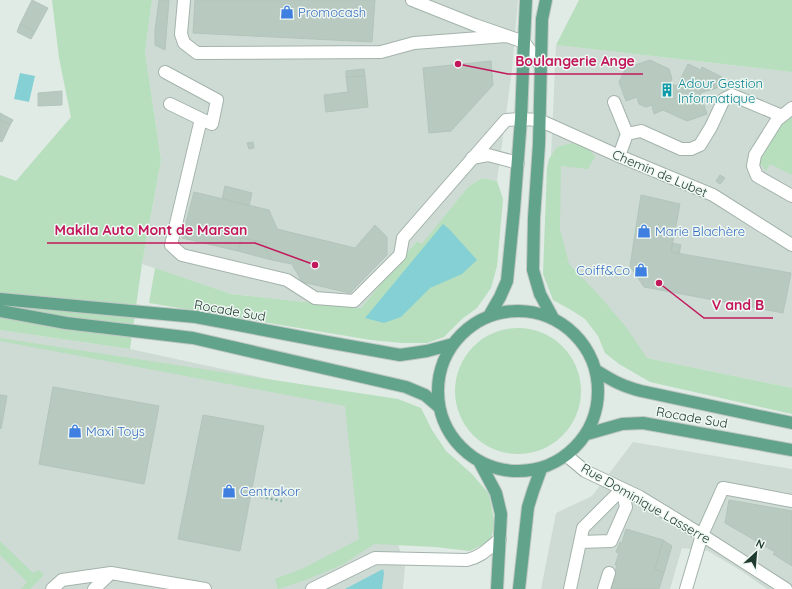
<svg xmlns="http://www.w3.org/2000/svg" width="792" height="589" font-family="Quicksand,sans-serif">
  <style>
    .built { fill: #cedbd4 }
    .green { fill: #b7debd }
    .water { fill: #84d0d4 }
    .building { fill: #b8c9c0; stroke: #b2c5bb }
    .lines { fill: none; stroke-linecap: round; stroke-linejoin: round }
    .minor-casing { stroke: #a3b3ab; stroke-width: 14 }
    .major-casing { stroke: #c1c8c5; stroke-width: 14 }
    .path { stroke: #7eb19b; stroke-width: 2.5; stroke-dasharray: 2 3; stroke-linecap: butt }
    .minor { stroke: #fff; stroke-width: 12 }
    .major { stroke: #62a38b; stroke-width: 12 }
    .labels { text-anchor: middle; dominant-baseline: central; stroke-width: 3; stroke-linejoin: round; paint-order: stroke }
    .shop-label { font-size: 13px; fill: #366cbe; stroke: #f0f8f3; text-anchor: start }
    .culture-label { font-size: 13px; fill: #0d838f; stroke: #f0f8f3; text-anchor: start }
    .street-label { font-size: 13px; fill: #203c31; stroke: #f0f8f3 }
    .leader { fill: none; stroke: #c2185b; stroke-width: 1.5 }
    .callout-dot { fill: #c2185b; stroke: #f0f8f3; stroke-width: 1.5 }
    .callout-label { font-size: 14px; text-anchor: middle; font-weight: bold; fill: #c2185b; stroke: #f0f8f3; stroke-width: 3; stroke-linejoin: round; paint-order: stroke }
  </style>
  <rect width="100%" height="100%" fill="#e0ebe5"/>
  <path class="built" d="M152,0H518L512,70L497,181L482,178L468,187L422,245L417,241L361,308L231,294L142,264L161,160L145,52Z
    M556,45L792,72V388L647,358L547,245Z
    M0,330L130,349L351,397L405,566L403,589H0Z
    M633,442L792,469V589H767L743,572L708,551L682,548L670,589H541L556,513L592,496Z"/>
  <path class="green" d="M52,0H152L145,52L161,160L142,264L130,349L0,330V175L16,181L71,117L59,58Z
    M579,0H792V72L556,45Z
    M792,116V175L770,164L766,171L758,161C767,144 774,125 792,116Z
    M572,143L589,149L595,157L588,169L561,166L560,229L569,264L597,293L626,327L647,358L792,388V414L650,382L619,364L605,353L598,336L585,319L571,310L553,300L543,274L547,168L549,159L557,147Z
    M482,178L497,181L503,199L497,266L491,288L477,308L462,319L444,337L427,343H402L371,340L149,303L155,268L231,294L361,308L417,241L422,244L468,187Z
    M455 391a63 63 0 1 1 126 0a63 63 0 1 1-126 0Z
    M0,338L398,399L421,408L432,430L446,451L472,474L489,494L495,525L490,541L470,551L435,547L374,544L342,565L308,579L278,589L275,579L304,568L359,539L345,406L0,341Z
    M0,541L33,573L39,570L44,575L30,589H21L27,582L0,555Z"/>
  <path class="water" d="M20,73L35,76L29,102L14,99Z
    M443,224L450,230L477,260L462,274L430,288L401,317L384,323L365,318Z
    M383,569L384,573L382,589H345Z"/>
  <path class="building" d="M32,0L48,8L35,32L20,24Z
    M159,0H169L165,50L155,45V30Z
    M195,0H375L372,42L193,33Z
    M20,24L35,32L31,39L17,32Z
    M650,60L669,69L672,79L670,83L677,86L688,64L701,70L702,67L722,77L717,88L700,93L707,114L687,121L663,110L654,114L652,105L646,107L639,104L637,97L626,101L619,82L626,68Z
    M491,61L493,85L451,131L429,133L423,68Z
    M364,69L365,76L346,77V71Z
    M365,76L368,107L326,112L324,95L348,92L346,77Z
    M62,91V105L38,106V93Z
    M0,113L13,120L10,125L0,120Z
    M0,120L10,125L2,142L0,141Z
    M253,142L254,148L249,149L247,143Z
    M720,175L725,178L720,184L716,181Z
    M225,186L252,193L249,206L222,199Z
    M194,192L269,210L277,229L355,248L375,225L387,237V255L350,293L302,282L292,264L272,260L265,249L267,243L241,238L238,251L182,238Z
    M641,195L680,204L671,252L791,273L783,313L644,287L630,266Z
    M241,238L267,243L265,249L272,260L238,251Z
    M672,243L681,245L679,254L671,252Z
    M53,387L159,406L144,484L39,464Z
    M0,395L7,396L1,429L0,428Z
    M203,415L264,426L240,551L178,539Z
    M729,500L792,511V566L773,554L775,552L725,523Z
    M626,529L663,540L655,569L664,573L659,589H610L617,565H615L619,553L616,552L620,542L622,543Z
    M663,540L672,546L664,573L655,569Z"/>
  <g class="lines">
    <g class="minor-casing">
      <path id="minor" d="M184,0L181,34L184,43L197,53L381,52L414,43L506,36
        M412,0L475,25L524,42L541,66
        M165,72L217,100L212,124L201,119
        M614,102L627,134
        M170,104L201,119L171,245L182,255L287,280L315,298L354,301L400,255L403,238L506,120L521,119L539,120L619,156L713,195L792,245
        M792,108L777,120L755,155L753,166L757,176L792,196
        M619,156L627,134L641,131L681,149H691L700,145L711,127L724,99L732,95L782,116
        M472,158L488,155L518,163
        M567,456L585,471L640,497L702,535L786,589
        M580,542L611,541L626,507L622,489
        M52,589L62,580L111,573L205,589
        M94,589L111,573
        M312,589L375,558L467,560C481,557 489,548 500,539
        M570,589L583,528L622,489
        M604,589L609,573
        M686,589L702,535L723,488L792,501"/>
    </g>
    <g class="major-casing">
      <path id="major" d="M546,0L542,19L539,144L534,218L533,270L540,294L553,318
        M0,299L196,317L327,342L400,355L427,351L453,344
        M438 391a80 80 0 1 1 160 0a80 80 0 1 1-160 0Z
        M0,311L66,323L193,338L406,387L425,395L439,407
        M489,316L500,297L507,281L514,210L521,119L524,42L526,0
        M597,371C613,381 622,386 641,391L792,423
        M587,434L622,424L643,423L792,450
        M479,461L496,493L501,514L497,589
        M519,589L528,507L533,491L541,469"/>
    </g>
    <path class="path" d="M251,495L282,501"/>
    <use href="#minor" class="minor"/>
    <use href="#major" class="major"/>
  </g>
  <defs>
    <g id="shop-bare" transform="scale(1.08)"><path d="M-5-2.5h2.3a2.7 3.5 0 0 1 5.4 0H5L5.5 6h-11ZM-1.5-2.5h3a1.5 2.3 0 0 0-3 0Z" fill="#3f7fe0" stroke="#f0f8f3" stroke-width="2.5" paint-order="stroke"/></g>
    <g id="building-bare" transform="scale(1.08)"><path d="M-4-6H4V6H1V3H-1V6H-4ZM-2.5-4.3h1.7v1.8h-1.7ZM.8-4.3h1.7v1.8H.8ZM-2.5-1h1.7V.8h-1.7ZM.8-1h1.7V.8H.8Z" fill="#0f9aa8" stroke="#f0f8f3" stroke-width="2.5" paint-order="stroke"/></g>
  </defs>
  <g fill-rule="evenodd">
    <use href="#shop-bare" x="287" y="12"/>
    <use href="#building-bare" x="667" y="90"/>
    <use href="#shop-bare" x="644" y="231"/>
    <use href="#shop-bare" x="641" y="270"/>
    <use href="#shop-bare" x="75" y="431"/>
    <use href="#shop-bare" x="229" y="491"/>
  </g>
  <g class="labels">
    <g class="shop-label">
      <text x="298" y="12">Promocash</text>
      <text x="655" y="231">Marie Blachère</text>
      <text x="630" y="270" text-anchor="end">Coiff&amp;Co</text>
      <text x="86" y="431">Maxi Toys</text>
      <text x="240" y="491">Centrakor</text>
    </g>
    <g class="culture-label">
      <text x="678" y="83">Adour Gestion<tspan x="678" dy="15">Informatique</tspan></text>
    </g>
    <g class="street-label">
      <text transform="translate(660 173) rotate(23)">Chemin de Lubet</text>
      <text transform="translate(230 310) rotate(10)">Rocade Sud</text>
      <text transform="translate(692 417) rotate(10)">Rocade Sud</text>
      <text transform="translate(646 503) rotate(30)">Rue Dominique Lasserre</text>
    </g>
  </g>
  <path class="leader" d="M458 64L508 74H643M315 265L255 243H47M659 283L704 318H773"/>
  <g class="callout-dot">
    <circle cx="458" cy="64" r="4"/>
    <circle cx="315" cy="265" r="4"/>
    <circle cx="659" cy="283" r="4"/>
  </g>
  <g class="callout-label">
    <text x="575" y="66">Boulangerie Ange</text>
    <text x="151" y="235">Makila Auto Mont de Marsan</text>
    <text x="738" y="310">V and B</text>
  </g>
  <g transform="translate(756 553) rotate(26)" stroke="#f0f8f3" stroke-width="3" paint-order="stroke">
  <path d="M0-3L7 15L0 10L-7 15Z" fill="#203c31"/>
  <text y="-6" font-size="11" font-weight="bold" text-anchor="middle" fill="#203c31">N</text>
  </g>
</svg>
